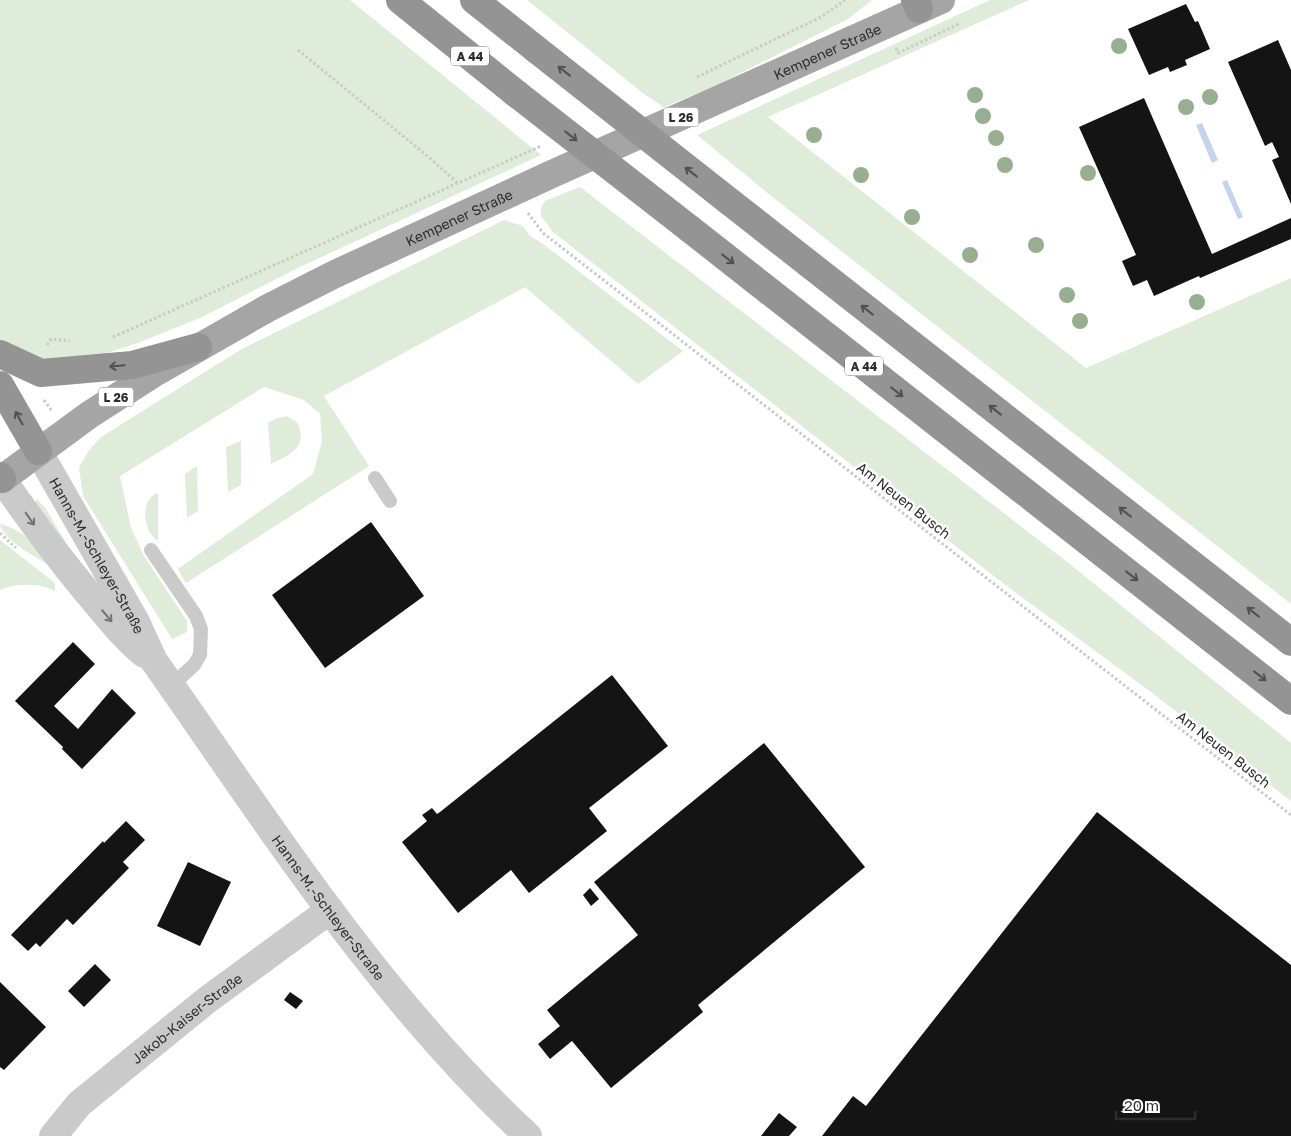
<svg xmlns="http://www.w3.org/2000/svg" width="1291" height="1136" font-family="'Golos Text',sans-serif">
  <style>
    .green { fill: #dfecd9 }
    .water { fill: #c4d3ee }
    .building { fill: #141414 }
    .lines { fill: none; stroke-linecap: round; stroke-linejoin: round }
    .path { stroke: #cacaca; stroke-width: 3; stroke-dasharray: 2.5 2.5; stroke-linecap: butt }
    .lane { stroke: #cacaca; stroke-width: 14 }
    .street { stroke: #cacaca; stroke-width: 28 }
    .primary { stroke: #a5a5a5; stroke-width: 28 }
    .highway { stroke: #949494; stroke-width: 28 }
    .highway-bridge { stroke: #949494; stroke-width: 28 }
    .tree { fill: #98ae91 }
    .oneway { stroke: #515151 }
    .oneway2 { stroke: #747474 }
    .labels { text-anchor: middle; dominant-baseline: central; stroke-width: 5; stroke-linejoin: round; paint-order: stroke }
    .shield { fill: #fff; stroke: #6c6c6c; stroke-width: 1 }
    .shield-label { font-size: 12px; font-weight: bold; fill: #2d2d2d }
    .street-label { font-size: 14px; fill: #2d2d2d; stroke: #fff }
  </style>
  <rect width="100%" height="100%" fill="#fff"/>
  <path class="green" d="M0,0H350L541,155L298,268L200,318L138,343L73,364L51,365L0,343Z
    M527,0H872L848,19L719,84L664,107L644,94Z
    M990,0H1029L768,117L1086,368L1291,278V604L770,195L697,135Z
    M580,187L1066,561L1291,743V801L1151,692L1008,587L553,232L541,216V208L545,201Z
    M504,220L523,226L530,236L543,244L683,351L638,384L525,287L324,396L369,466L186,583L178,569L313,474L322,441L320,414L304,400L264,387L120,476L131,528L144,556L187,621V632L172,639L83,496L79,468L89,450L101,437L240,350Z
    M286,416L297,422C309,447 290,455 271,464L268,423L277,418Z
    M241,441V485L228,492L226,447Z
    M197,466L198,511L187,518L185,474Z
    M158,493V541C143,532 139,499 158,493Z
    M37,499L46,509L78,563L34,504Z
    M0,524C23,529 35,545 49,564C37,559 1,538 0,524Z
    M0,540L55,583V591C39,583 16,583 0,590Z"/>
  <path class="water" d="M1202,123L1218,160L1212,163L1196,125Z
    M1227,180L1243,217L1238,219L1222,182Z"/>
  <path class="building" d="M1186,4L1195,22L1198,21L1210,49L1185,60L1187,65L1170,72L1168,67L1149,75L1128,29Z
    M1278,40L1291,70V204L1272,160L1279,157L1272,142L1265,146L1228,62Z
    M1144,98L1212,254L1291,218V239L1200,278L1199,276L1154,296L1147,280L1133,286L1122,261L1136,255L1079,127Z
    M371,522L424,596L325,668L272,595Z
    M73,642L95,664L54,706L78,729L112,689L136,713L82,769L62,749L63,747L15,701Z
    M612,675L668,746L589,808L607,831L529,893L511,870L458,913L402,842L427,821L422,815L432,808L437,814L440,812Z
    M764,743L865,867L698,1005L703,1012L611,1088L572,1041L550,1059L538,1044L560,1026L547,1010L638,935L594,882Z
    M1097,812L1291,965V1136H822L853,1096L866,1106Z
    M126,821L145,840L123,862L129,868L73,925L67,919L40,947L36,943L28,951L11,935L103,841L104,843Z
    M188,862L231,882L200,946L157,926Z
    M590,888L599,899L591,906L583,895Z
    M95,964L111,980L84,1007L68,991Z
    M0,982L46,1027L4,1070L0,1067Z
    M290,992L303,1001L296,1009L284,1000Z
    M779,1113L797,1127L789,1136H761Z"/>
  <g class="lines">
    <path class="path" d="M896,48L898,53L959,24
      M298,50L425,154L459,184
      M697,77L821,17L845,0
      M528,213L543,233L1291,815
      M113,337L541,146
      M47,345L51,339L70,341
      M44,400L52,411
      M0,533L16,548"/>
    <path class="lane" d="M375,478L390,501
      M151,550L196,616L201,629L200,655L194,665L171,686"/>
    <g class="street">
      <path id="s1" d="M38,451L136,622L154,661C270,826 379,998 528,1136"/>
      <path d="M2,479C29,518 57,556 87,592C107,615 121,635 144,654"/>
      <path id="s2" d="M53,1136L79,1104L207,1000L330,910"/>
    </g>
    <path class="primary" id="s3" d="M2,479L89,415L156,372L268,308L335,274L552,174L941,0"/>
    <path class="highway" d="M400,0L518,95
      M474,0L537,50
      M915,0L919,9
      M730,202L1291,642
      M690,229L1291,701
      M0,354L41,373L132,365L198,347
      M0,385L38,451
      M0,476L2,479"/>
    <path class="highway-bridge" d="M537,50L730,202
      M518,95L690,229"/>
  </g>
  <g class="tree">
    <circle cx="1119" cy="46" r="8"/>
    <circle cx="975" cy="95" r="8"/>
    <circle cx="1210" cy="97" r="8"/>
    <circle cx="1186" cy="107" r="8"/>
    <circle cx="983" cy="116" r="8"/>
    <circle cx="814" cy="135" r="8"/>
    <circle cx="996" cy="138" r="8"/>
    <circle cx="1005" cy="165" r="8"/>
    <circle cx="1088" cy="173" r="8"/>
    <circle cx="861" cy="175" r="8"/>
    <circle cx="912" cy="217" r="8"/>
    <circle cx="1036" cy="245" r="8"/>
    <circle cx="970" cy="255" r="8"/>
    <circle cx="1067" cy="295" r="8"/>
    <circle cx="1197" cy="302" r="8"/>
    <circle cx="1080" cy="321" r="8"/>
  </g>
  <defs><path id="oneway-shaft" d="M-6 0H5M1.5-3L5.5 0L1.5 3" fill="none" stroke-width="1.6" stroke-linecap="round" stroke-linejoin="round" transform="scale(1.25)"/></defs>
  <g class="oneway">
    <use href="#oneway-shaft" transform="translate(564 71) rotate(-142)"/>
    <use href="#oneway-shaft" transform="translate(571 136) rotate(38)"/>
    <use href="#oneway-shaft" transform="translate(691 172) rotate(-142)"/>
    <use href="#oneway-shaft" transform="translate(728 259) rotate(38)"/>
    <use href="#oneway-shaft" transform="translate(867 310) rotate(-142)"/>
    <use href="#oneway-shaft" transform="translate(117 366) rotate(175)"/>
    <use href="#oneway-shaft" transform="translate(897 392) rotate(38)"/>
    <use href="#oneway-shaft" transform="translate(995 410) rotate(-142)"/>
    <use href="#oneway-shaft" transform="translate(19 418) rotate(-119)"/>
    <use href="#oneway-shaft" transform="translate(1125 512) rotate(-142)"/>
    <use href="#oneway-shaft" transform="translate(1132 576) rotate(38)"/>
    <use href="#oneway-shaft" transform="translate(1253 612) rotate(-142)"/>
    <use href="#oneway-shaft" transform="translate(1260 676) rotate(38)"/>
  </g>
  <g class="oneway2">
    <use href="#oneway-shaft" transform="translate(30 519) rotate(55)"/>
    <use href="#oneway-shaft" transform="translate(107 616) rotate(50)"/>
  </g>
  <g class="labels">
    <g class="shield">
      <rect x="451" y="46.5" width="38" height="19" rx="4"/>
      <rect x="663.5" y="107.5" width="35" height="19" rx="4"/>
      <rect x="845" y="356.5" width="38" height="19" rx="4"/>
      <rect x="98.5" y="387.5" width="35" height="19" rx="4"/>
    </g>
    <g class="shield-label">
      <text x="470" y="56">A 44</text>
      <text x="681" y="117">L 26</text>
      <text x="864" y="366">A 44</text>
      <text x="116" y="397">L 26</text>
    </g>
    <g class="street-label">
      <text stroke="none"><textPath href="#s3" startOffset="932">Kempener Straße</textPath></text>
      <text stroke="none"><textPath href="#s3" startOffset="528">Kempener Straße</textPath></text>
      <text transform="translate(904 500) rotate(38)">Am Neuen Busch</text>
      <text stroke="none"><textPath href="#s1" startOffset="120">Hanns-M.-Schleyer-Straße</textPath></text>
      <text transform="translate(1224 749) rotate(38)">Am Neuen Busch</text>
      <text stroke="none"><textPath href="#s1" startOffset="542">Hanns-M.-Schleyer-Straße</textPath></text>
      <text stroke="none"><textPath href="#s2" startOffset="179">Jakob-Kaiser-Straße</textPath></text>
    </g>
  </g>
  <path d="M1116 1111v8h79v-8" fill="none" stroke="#2d2d2d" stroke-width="2.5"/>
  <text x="1124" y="1111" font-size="15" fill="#2d2d2d" stroke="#ffffff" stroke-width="4" paint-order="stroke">20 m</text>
</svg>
